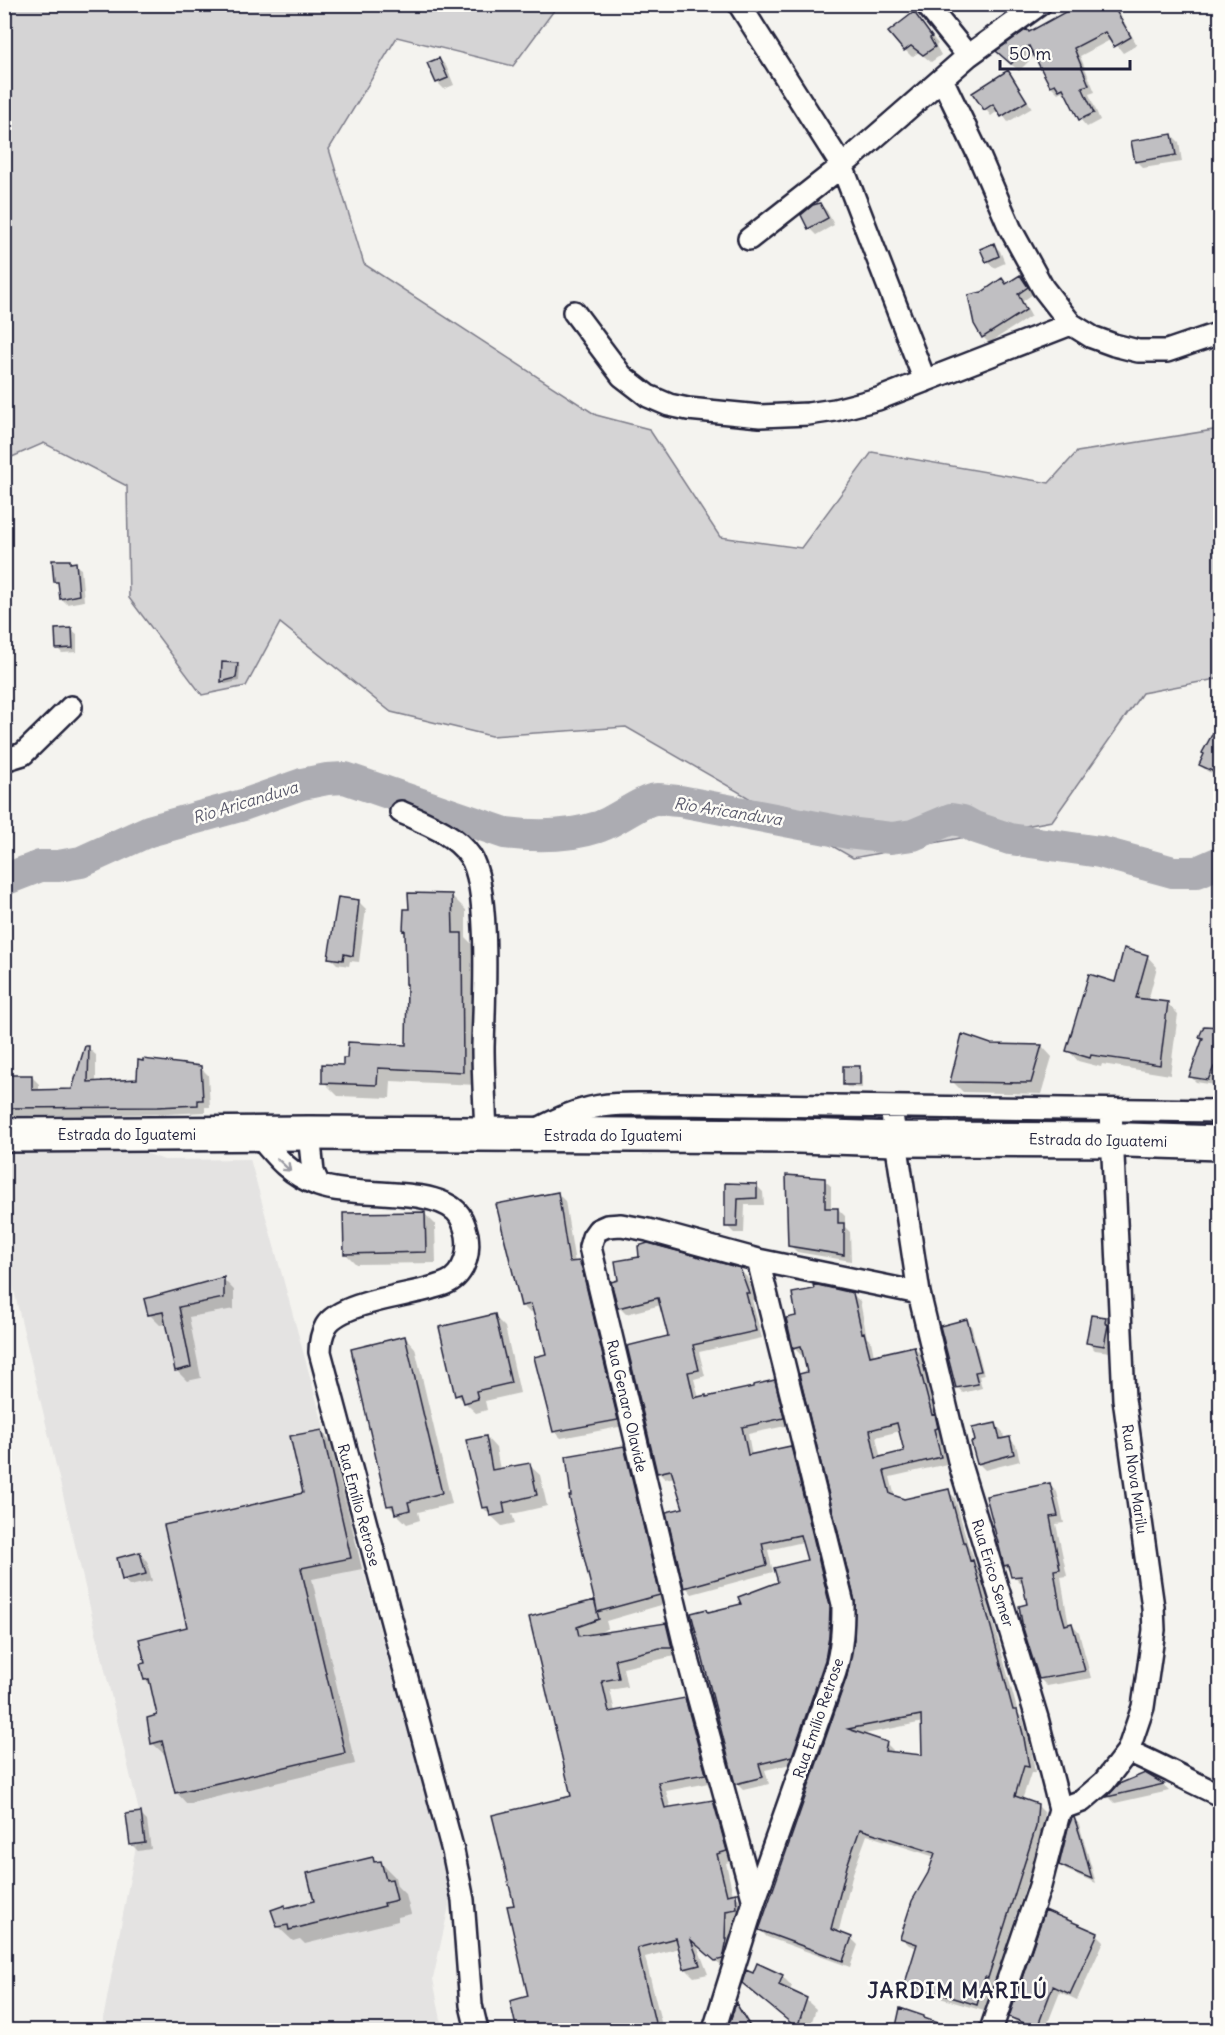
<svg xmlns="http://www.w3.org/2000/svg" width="1225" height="2035" font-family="Delius,sans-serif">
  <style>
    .built { fill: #e4e3e2 }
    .green { fill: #d5d4d5; stroke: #7c7b88; stroke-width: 1.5 }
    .shadow { fill: #0003; fill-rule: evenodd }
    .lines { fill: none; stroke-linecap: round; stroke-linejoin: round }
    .river { stroke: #acacb2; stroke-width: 32 }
    .building { fill: #c0bfc2; stroke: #22223b; stroke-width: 1.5; fill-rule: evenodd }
    .street-casing { stroke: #22223b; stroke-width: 26 }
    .primary-casing { stroke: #22223b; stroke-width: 38 }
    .street { stroke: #fdfcf7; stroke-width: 21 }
    .primary { stroke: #fdfcf7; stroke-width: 33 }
    .oneway { stroke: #9a9aa2 }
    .labels { text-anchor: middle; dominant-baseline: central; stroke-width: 5; stroke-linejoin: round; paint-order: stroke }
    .street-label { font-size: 15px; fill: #22223b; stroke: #fdfcf7 }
    .water-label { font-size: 16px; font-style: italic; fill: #59596b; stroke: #fdfcf7 }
    .district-label { font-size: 21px; font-weight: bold; letter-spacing: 1.5px; fill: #22223b; stroke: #fdfcf7 }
  </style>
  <rect width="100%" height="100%" fill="#f4f3ef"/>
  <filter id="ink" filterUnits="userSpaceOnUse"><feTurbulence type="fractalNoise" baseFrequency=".0167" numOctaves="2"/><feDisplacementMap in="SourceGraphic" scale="12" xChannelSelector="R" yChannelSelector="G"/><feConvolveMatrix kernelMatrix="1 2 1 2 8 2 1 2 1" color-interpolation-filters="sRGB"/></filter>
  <g filter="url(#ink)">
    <path class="built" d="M133,1148L164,1160L250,1159L452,1892L433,1979L443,2030H101L141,1820L5,1253L4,1151Z"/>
    <path class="green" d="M5,5H558L513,66L397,37L329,149L364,264L596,415L649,429L720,537L801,548L872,452L1049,483L1077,452L1220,429V681L1216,679L1142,693L1052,821L853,858L626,727L491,736L391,712L280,623L246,686L202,695L129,598L127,486L44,443L5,460Z"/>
    <path class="shadow" d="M1069,4H1114L1137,45L1123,53L1112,39L1080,56L1095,92L1089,94L1100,120L1087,127L1080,119L1067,96L1062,91L1058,93L1051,86L1035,55L1019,71L1005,59L1030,34L1071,10Z
      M920,21L938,44L936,46L941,55L931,62L919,52L912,57L905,50Z
      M439,59L446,66L454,85L444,89L437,82Z
      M1007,72L1013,78L1032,108L1008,122L999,110L991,116L974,94Z
      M1172,135L1179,142L1182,162L1143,168L1136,161Z
      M820,204L827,211L834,225L816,235L809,228Z
      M993,244L1000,251L1005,263L994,268L987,261Z
      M1020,276L1033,294L1023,301L1031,316L989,343L983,337L1007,286Z
      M69,561L81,569L84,601L67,604L62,599L60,586L56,581Z
      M72,630L77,634V652L62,653L57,648Z
      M237,664L240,667L239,681L225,684L222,681Z
      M1220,741V777L1207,771L1200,765Z
      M452,896L466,910V938L476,948L477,1085L391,1081L390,1098L338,1096L324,1082L344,1066L408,1047L409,985L404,930Z
      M359,902L366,909L359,962L350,961L349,966L337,964L330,957Z
      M1147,956L1157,967L1148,1001L1168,1004L1178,1014L1170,1075L1102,1064L1101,1067L1078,1061L1068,1050L1116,984Z
      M1220,1022V1072L1215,1085L1196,1082L1190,1076L1204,1040L1201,1037L1218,1028Z
      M991,1045L1042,1046L1052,1057L1041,1094L963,1092L952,1081Z
      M88,1048L96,1055V1083L139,1080L200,1067L208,1075L210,1107H205V1112L166,1114L4,1116V1077H32L39,1084V1092L73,1090Z
      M859,1068L862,1071V1088L847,1087L844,1084Z
      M824,1180L831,1186V1209H838L845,1216V1227L850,1232L851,1261L797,1252L790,1245Z
      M727,1185H756L763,1192L764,1205H745L744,1233H734L727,1226Z
      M558,1194L565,1201L575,1263L578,1262L585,1269L624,1426L561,1438L555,1432L547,1356L542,1331L535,1311L529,1312L522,1305Z
      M424,1213L435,1224L436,1263L356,1264L345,1253Z
      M739,1270L747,1277L755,1300H752L762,1338L699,1352L705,1376L694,1379L699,1398L707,1399L774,1382L781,1389L790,1425L748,1434L752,1456L790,1448L797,1454L837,1613L835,1645L799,1762L765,1770L769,1784L743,1790L736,1783L709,1613L743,1606L780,1583L809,1562L803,1542L768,1550L773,1572L692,1594L686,1587L685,1509L675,1477L665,1479L658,1472L670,1337L661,1305L626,1314L619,1307Z
      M223,1279L234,1290V1309L189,1317L201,1378L187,1381L176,1370L167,1324L160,1325L149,1314Z
      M852,1294L860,1301L867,1338L871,1341L874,1356L914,1347L921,1354L938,1419L941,1423L944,1435L940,1436L947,1464L890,1477L895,1497L904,1501L948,1491L955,1498L969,1548L971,1551L976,1565L979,1569L1018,1713L1023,1719L1031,1747L1035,1773H1031L1022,1800L1037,1805L1044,1812L1043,1834L984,2011L913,1990L906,1983L917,1948L909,1945L902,1938L935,1857L867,1835L853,1873L838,1934L851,1938L858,1945L850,1967L767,1937L760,1930L849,1677L857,1631V1601L805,1354L801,1355L794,1348ZM900,1431L905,1452L881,1459L876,1437ZM923,1722V1757L892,1754L893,1750L886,1743L860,1735Z
      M494,1316L505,1327L520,1393L485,1401L487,1410L476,1413L457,1395Z
      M1105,1318L1112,1325L1114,1334L1110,1352L1095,1350L1088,1343Z
      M966,1320L971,1325L984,1375L979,1376L982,1388L963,1393L958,1388Z
      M405,1337L415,1348L452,1504L418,1512L420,1520L407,1524L389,1506Z
      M996,1425L1003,1432L1004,1439L1009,1438L1016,1445L1020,1461L985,1470L978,1463Z
      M321,1431L333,1443L362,1569L312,1579L355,1764L187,1804L176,1792L167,1754H164L152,1743L159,1717L152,1686L145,1680L305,1494Z
      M486,1437L496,1448L500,1470L529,1465L540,1475L547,1506L512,1514L515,1523L502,1526L483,1508Z
      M624,1447L633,1456L668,1603L606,1621L608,1628L595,1635L666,1624L675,1634L680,1656L670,1657L623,1668L627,1687L610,1690L615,1712L685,1700L694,1709L714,1782L666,1791L671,1809L712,1801L721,1811L735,1860L726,1863L733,1895H735L744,1904L745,1918L735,1920L733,1948L726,1969L697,1945L708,1974L694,1977L685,1968L680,1948L645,1957L663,2030H518L529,1998L516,1906L572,1797L531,1618L597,1601Z
      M1049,1485L1057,1492L1064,1523L1056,1524L1067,1576L1061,1577L1067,1615L1069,1625L1072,1624L1079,1632L1091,1678L1047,1686L1040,1679L1024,1583H1020L1005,1566Z
      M140,1554L147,1561L152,1581L130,1586L123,1579Z
      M1145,1774L1163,1785L1169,1791L1115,1803L1109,1797Z
      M140,1814L147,1821L151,1849L138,1851L131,1844Z
      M1074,1819L1079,1824L1096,1883L1066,1870L1060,1864Z
      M372,1859L376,1863L380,1862L395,1877L397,1886L406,1895L411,1914L398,1917V1921L305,1944L300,1939L293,1941L278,1927L284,1907L287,1909L316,1903Z
      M1097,1934L1104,1941L1077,2000L1060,1992L1045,2030H1035L1017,2023L1011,2017Z
      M754,1975L782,1976L792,1986L789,1992L806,2000L816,2009L809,2030H800L754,1993Z
      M736,2006L742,2012L754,2030H728Z
      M955,2027L966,2030H896H954Z"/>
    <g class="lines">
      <path class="river" d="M4,880L40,866H58L81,862L149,831L243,805L302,784L327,779L345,778L505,833C537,837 568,837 598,827C615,822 643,799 657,799C665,799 673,801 680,801L848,833L891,838L913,835L951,819L963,821L974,827L1010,839L1100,852L1173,872H1197L1220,862"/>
    </g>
    <path class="building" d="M1067,4H1112L1131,37L1114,47L1105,32L1074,48L1089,85L1082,87L1094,113L1079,120L1063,88L1059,90L1055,84L1050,86L1029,46L1011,64L996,51L1027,29L1029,32L1069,10Z
      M914,12L932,37L930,38L935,47L923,55L911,46L904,51L888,32Z
      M439,58L448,78L436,83L427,63Z
      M1008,70L1027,101L1001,117L993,104L984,110L972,93Z
      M1172,134L1176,155L1135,162L1131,141Z
      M820,203L828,218L808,229L801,215L813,205Z
      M994,243L999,256L986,262L980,249Z
      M1020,275L1028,287L1018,294L1026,310L982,338L974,324L968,295L982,292L1002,278L1006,284Z
      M52,560H70V563L76,562L79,595L60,599L58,582H54Z
      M72,628L73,648L56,649L55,629Z
      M222,662L238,663L236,678L221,682Z
      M1221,718V775L1199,765L1204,754L1202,753Z
      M408,893L452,894L453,933H462L463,1072L378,1068L377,1085L322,1083V1064L343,1065V1058H347L348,1042L406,1045L407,984H406L405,930L403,931L404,909H409Z
      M338,897L359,900L353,956L344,954L343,960L328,958Z
      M1124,948L1148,955L1136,998L1168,1002L1160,1065L1091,1055L1090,1058L1066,1051L1089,974L1115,982Z
      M1204,1026L1221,1027V1067H1214L1208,1080L1189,1077L1203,1038L1199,1037Z
      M962,1034L991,1044L1042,1045L1031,1083L950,1082Z
      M85,1046H89L88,1082L137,1079L138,1060L143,1061V1059L201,1066L203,1100H198V1105L158,1107L4,1108V1075H32V1090L72,1089Z
      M843,1066H860V1085H843Z
      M786,1175L825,1178V1208H838V1223H844V1255L788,1246Z
      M725,1183L757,1184V1198L738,1199L737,1227H725Z
      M558,1192L569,1262L579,1261L582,1268L618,1420L553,1432L534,1357L546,1354L540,1329H538L531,1304L521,1306L496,1204Z
      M425,1212L426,1252L344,1254L343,1213Z
      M648,1243L740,1268L749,1293H746L756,1331L693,1345L699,1370L688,1372L694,1398L706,1395V1397L753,1387V1385L775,1380L784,1418L742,1427L748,1455L791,1446L830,1606L829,1637L825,1660L792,1756L759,1764L763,1777L735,1784L691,1613L707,1609L708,1612L741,1604L738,1597L778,1582L774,1568L807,1560L800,1535L762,1543L767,1565L684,1588L666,1512L683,1508L671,1470L657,1473L627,1346L668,1336L658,1298L618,1308L611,1282L618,1280L615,1261L639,1257L638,1246Z
      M224,1277V1298L179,1307L191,1367L175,1371L163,1312L148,1315L144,1299Z
      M813,1284L853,1293L862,1333L864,1332L870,1356L914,1346L932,1415L935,1414L938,1428L934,1429L941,1457L884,1471L890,1494L904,1499L949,1489L963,1542H965L970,1561L973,1560L1013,1710H1017L1024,1738L1029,1767L1024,1766L1015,1796L1038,1804L1036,1827L988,1978L985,1977L977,2005L905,1983L917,1944L900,1938L912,1901L928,1873L935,1853L860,1829L847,1866L831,1929L852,1937L843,1961L759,1930L847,1676L854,1639L855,1601L799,1374L807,1372L801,1346L793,1348L786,1318L796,1316L792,1293L814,1289ZM897,1423L904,1451L876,1458L870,1430ZM921,1715L922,1755L885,1751L887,1742L848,1729Z
      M495,1314L511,1383L476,1391L478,1399L464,1403L461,1394L455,1396L439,1327Z
      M1091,1315L1106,1317L1105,1323L1108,1325L1104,1346L1086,1343Z
      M967,1319L981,1371L975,1372L978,1384L956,1388L940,1326Z
      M405,1336L442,1493L408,1502L410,1510L395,1514L393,1505L387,1506L351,1349Z
      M996,1423L1000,1439L1010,1437L1014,1454L977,1464L971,1442L975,1441L972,1428Z
      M322,1430L351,1558L301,1568L345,1753L175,1793L162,1741L151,1744L147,1718L157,1715L149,1679L144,1680L140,1664L145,1663L139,1639L187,1627L164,1525L303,1493L290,1436Z
      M486,1436L492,1470L530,1463L537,1495L503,1503L505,1513L490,1516L488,1507L482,1508L466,1440Z
      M624,1446L660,1595L597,1612L599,1619L577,1627L579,1636L666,1623L672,1648H660L615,1659L619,1678L602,1681L609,1712L685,1698L706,1774L658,1782L665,1808L713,1800L727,1851L717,1854L727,1895L736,1893L737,1909L726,1911L725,1939H727L723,1959L715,1961L691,1940L700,1965L684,1969L676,1938L637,1948L657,2031H517L510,2001L528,1996L507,1906L514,1905L492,1815L571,1796L529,1617L595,1600L597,1611L569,1496H571L566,1456Z
      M1050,1483L1058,1516L1050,1517L1060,1569L1054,1570L1060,1607L1065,1625L1072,1623L1085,1671L1039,1679L1023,1628L1019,1606L1027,1604L1021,1576L1011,1577L1008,1565L1004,1566L986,1496Z
      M140,1552L146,1574L122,1580L117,1558Z
      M1145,1773L1164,1784L1107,1797L1119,1784Z
      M141,1812L145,1843L130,1845L126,1814Z
      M1074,1817L1080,1835L1092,1879L1059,1865L1068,1828L1072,1818Z
      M373,1857L374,1862L381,1861L386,1880L392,1879L397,1900L384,1903L385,1906L289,1930L288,1925L277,1927L271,1910L285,1905V1908L314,1901L307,1873Z
      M1045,1910L1098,1933L1070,1994L1053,1986L1037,2028L1009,2017Z
      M757,1963L783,1975L779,1985L807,1998L797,2028L742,1983L746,1970L753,1973Z
      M736,2003L749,2025L742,2031H727Z
      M900,2008L924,2016V2018L955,2029L954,2031H895Z"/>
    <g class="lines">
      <g class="street-casing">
        <path id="street" d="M739,4L842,166L925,381
          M926,4L968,56
          M942,79L979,156L1010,228L1043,288L1071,324L1092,337L1114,345L1138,351H1167L1220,333
          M749,239L842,166L968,56L1040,4
          M574,312L622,376L648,396L669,405L688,409L760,416L808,414L835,410L878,399L1071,324
          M4,760L23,754L71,707
          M401,812C425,823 454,833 470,856C491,888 484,1005 483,1047C483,1076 485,1105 486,1134
          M891,1108L919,1293L960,1465L1037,1718L1060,1809L1040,1886L991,2030
          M536,1130C551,1123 566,1114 583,1110C612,1101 646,1105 676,1104L1220,1111
          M309,1133L313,1172L319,1185
          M257,1134C276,1157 289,1174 318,1185C355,1198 429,1186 456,1211C462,1217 465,1226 467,1235C469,1249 467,1263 458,1274C451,1283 441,1285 431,1288C404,1296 339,1303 326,1326C321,1335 320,1343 320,1352L453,1851L463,1900L471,2005L477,2030
          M1128,1751C1160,1765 1189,1781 1220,1795
          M1060,1809L1082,1801L1104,1782L1128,1751L1143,1707L1154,1630L1153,1607L1124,1399L1111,1111
          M754,1902L689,1663L590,1247L593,1237L598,1230L607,1226L621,1225L648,1230L758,1260L919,1293
          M714,2030L754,1902L835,1672C842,1649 843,1628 843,1604L758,1260"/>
      </g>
      <g class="primary-casing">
        <path id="primary" d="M4,1135L309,1133L798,1136L896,1139L1128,1140L1220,1143"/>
      </g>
      <use href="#street" class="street"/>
      <use href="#primary" class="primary"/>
    </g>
    <defs><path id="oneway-shaft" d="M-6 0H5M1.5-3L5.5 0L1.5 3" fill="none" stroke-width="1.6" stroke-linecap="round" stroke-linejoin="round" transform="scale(1.5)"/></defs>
    <use class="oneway" href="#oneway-shaft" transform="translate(284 1165) rotate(43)"/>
  </g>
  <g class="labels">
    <g class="street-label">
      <text x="127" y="1134">Estrada do Iguatemi</text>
      <text x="613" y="1135">Estrada do Iguatemi</text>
      <text transform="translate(1098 1140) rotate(1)">Estrada do Iguatemi</text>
      <text transform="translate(627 1406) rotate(77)">Rua Genaro Olavide</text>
      <text transform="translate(1135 1479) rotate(82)">Rua Nova Marilu</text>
      <text transform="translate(359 1505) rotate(75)">Rua Emílio Retrose</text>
      <text transform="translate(993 1573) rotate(73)">Rua Erico Semer</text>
      <text transform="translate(818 1718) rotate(-71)">Rua Emílio Retrose</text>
    </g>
    <g class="water-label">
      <text transform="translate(245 802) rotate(-17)">Rio Aricanduva</text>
      <text transform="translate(728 811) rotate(9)">Rio Aricanduva</text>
    </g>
    <g class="district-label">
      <text x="958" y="1990">JARDIM MARILÚ</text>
    </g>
  </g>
  <rect width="1225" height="2035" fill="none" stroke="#fdfcf7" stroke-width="24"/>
  <rect x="12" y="12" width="1201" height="2011" fill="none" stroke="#22223b" stroke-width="2" filter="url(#ink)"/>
  <path d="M1000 60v9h130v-9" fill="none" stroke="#22223b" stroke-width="3"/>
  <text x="1009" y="60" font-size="18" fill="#22223b" stroke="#fdfcf7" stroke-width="4.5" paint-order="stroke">50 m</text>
</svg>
